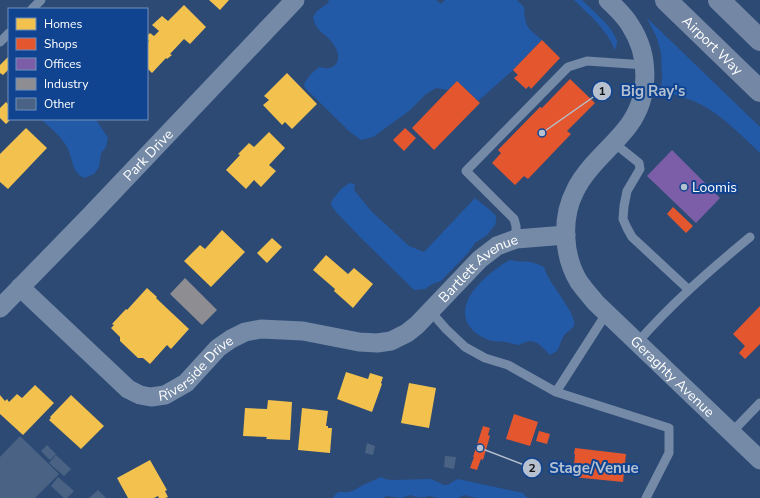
<svg xmlns="http://www.w3.org/2000/svg" width="760" height="498" font-family="'Nunito Sans',sans-serif">
  <style>
    .green { fill: #235aa8 }
    .homes { fill: #f2c14e }
    .shops { fill: #e4572e }
    .offices { fill: #7b5ea7 }
    .industry { fill: #8d8d92 }
    .building { fill: #4a6283 }
    .lines { fill: none; stroke-linecap: round; stroke-linejoin: round }
    .lane { stroke: #748aa7; stroke-width: 9 }
    .street { stroke: #748aa7; stroke-width: 19 }
    .primary { stroke: #7488a5; stroke-width: 22 }
    .poi-dot { fill: #b6c0ce; stroke: #104491; stroke-width: 1.5 }
    .labels { text-anchor: middle; dominant-baseline: central; stroke-width: 4; stroke-linejoin: round; paint-order: stroke }
    .street-label { font-size: 14px; fill: #fff; stroke: #104491 }
    .poi-label { font-size: 14px; fill: #fff; stroke: #104491; text-anchor: start }
    .leader { fill: none; stroke: #b6c0ce; stroke-width: 1.5 }
    .callout-dot { fill: #b6c0ce; stroke: #104491; stroke-width: 1.5 }
    .mark-label { font-size: 12px; text-anchor: middle; font-weight: bold; fill: #111 }
    .callout-label { font-size: 15px; text-anchor: middle; font-weight: bold; fill: #b6c0ce; stroke: #104491; stroke-width: 4; stroke-linejoin: round; paint-order: stroke }
  </style>
  <rect width="100%" height="100%" fill="#2d4a74"/>
  <path class="green" d="M329,0H436L441,4L445,0H517L524,7C525,28 527,27 542,40L513,70L478,101L457,81L448,90L436,88L426,94L409,111L373,137L361,140L350,132L305,88L304,84L310,75L319,67C325,68 331,70 336,64C342,55 334,43 327,37C325,35 322,33 320,31C316,27 314,22 313,17L317,11L328,3Z
    M574,0H582C591,9 614,28 617,41C617,44 616,47 615,50C606,28 590,16 574,0Z
    M647,18L760,127V153C743,137 723,116 702,105C690,99 677,95 664,92L661,89L662,75L661,53L657,38Z
    M40,119H94L97,121L108,138L106,147L101,153L99,167L94,174L84,178C72,172 73,160 68,149C63,138 49,126 40,119Z
    M350,183L355,184L354,190L371,211L409,246L424,252L475,198L490,210L496,216V221L495,225L487,235L475,243L468,253L441,281L432,284L425,289L414,290L360,237L336,212L331,205L332,200L342,188Z
    M510,260C517,262 523,261 531,262C535,263 539,265 544,267C547,282 577,313 574,325C573,329 568,331 565,334C561,339 560,346 557,351L550,355C538,342 534,337 518,345C514,344 510,343 506,342C502,341 497,342 494,341C490,341 485,338 482,337C441,313 484,274 510,260Z
    M381,477L385,479L391,480L431,479L444,485H448L452,482L458,479L523,493L526,497L530,498H477L464,495L458,498H439L429,496C423,498 417,498 411,495L401,498L387,496L382,498H333L336,494L339,492H349L355,490L361,486Z"/>
  <path class="homes" d="M209,0H229L220,10Z
    M184,5L206,27L190,44L184,39L170,54L172,55L167,59L166,58L152,73L147,68V43L149,41L147,39V36L150,33L154,36L159,31L152,25L162,16L168,21Z
    M8,57L9,58V69L3,75L0,73V65Z
    M287,73L317,104L292,129L285,122L282,125L263,105L269,100L264,96Z
    M6,102L9,105V119H11L6,124L0,118V108Z
    M26,128L47,148L8,189L0,182V154Z
    M269,132L285,148L269,165L276,171L261,187L254,180L246,189L226,170L240,155L238,154L249,143L254,147Z
    M222,230L245,252L211,287L184,261L200,245L205,249Z
    M272,238L282,247L267,263L257,253Z
    M326,255L348,274L354,268L373,284L353,308L334,291L335,289L313,270Z
    M147,288L157,297L156,298L189,329L171,349L167,345L150,364L143,358H138L120,341V337L111,328L114,325L112,324L126,309L127,310Z
    M346,372L368,379L370,373L383,377L381,383L382,384L372,412L337,399Z
    M409,383L436,388L429,428L401,423Z
    M35,385L54,403L23,435L0,414V395L5,401L7,399L9,402L17,394L22,398Z
    M71,395L104,426L81,449L49,420L51,418L50,417Z
    M268,400L292,402L290,440L266,439L267,437L243,436L245,408L267,409Z
    M302,408L328,411L326,426H328V428H332L330,453L298,450Z
    M150,460L167,490L165,491L168,497L165,498H159L158,496L154,498H128L117,478Z"/>
  <path class="shops" d="M542,40L560,58L531,89L529,86L526,89L514,78L518,75L513,70Z
    M570,79L595,103L567,131L571,134L528,179L524,176L515,185L492,163L501,153L498,150L540,107L542,108Z
    M457,81L480,103L434,150L412,128Z
    M405,128L416,138L404,151L393,140Z
    M673,207L693,226L686,233L667,214Z
    M760,306V344L745,359L739,353L745,346L733,334Z
    M514,414L538,422L530,446L506,439Z
    M483,426L490,428L488,435L490,436L483,460L481,459L477,470L470,468L474,457H473Z
    M539,431L550,434L547,444L536,441Z
    M575,448L626,454L623,482L573,477L575,454H574Z"/>
  <path class="offices" d="M672,150L720,198L696,223L647,176Z"/>
  <path class="industry" d="M185,278L217,310L202,325L170,294Z"/>
  <path class="building" d="M20,436L59,474L35,498H0V457Z
    M367,443L375,446L373,455L365,453Z
    M47,445L56,454L50,460L41,451Z
    M56,455L71,469L64,476L49,463Z
    M445,456L456,457L454,469L444,467Z
    M58,477L74,491L67,498H64L51,486Z
    M98,490L106,498H89Z"/>
  <g class="lines">
    <path class="lane" d="M32,9L41,0
      M0,42L9,33
      M614,143L639,163L640,169L627,191L624,206L623,219L627,228L632,237L689,290
      M516,239V226L514,219L466,171L568,67L587,61L645,65
      M431,312L446,329L465,347L485,358L508,365L556,392L669,428V453L646,498
      M637,343C672,303 709,271 750,237
      M556,392L606,314
      M731,433L760,403"/>
    <g class="street">
      <path id="s1" d="M608,0C616,8 625,16 630,25C650,55 650,96 629,125C618,140 604,152 592,166C586,173 579,182 575,191C561,218 563,256 579,282C584,289 590,296 596,303L760,460"/>
      <path id="s2" d="M20,287L128,389L140,395L151,397L165,395L186,383L218,348L231,339L245,332L261,329L303,331L359,342L377,343L391,341L407,333L417,325L480,259L497,246L516,239L566,235"/>
      <path id="s3" d="M0,308L86,220L295,0"/>
    </g>
    <g class="primary">
      <path id="s4" d="M666,0L760,91"/>
      <path d="M719,0L760,40"/>
    </g>
  </g>
  <circle class="poi-dot" cx="684" cy="187" r="4"/>
  <g class="labels">
    <g class="street-label">
      <text stroke="none"><textPath href="#s4" startOffset="65">Airport Way</textPath></text>
      <text stroke="none"><textPath href="#s3" startOffset="213">Park Drive</textPath></text>
      <text stroke="none"><textPath href="#s2" startOffset="553">Bartlett Avenue</textPath></text>
      <text stroke="none"><textPath href="#s2" startOffset="228">Riverside Drive</textPath></text>
      <text stroke="none"><textPath href="#s1" startOffset="453">Geraghty Avenue</textPath></text>
    </g>
    <g class="poi-label">
      <text x="692" y="187">Loomis</text>
    </g>
  </g>
  <path class="leader" d="M542 133L602 91M480 448L532 468"/>
  <g class="callout-dot">
    <circle cx="542" cy="133" r="4"/>
    <circle cx="480" cy="448" r="4"/>
    <circle cx="602" cy="91" r="10"/>
    <circle cx="532" cy="468" r="10"/>
  </g>
  <g class="mark-label">
    <text x="602" y="95">1</text>
    <text x="532" y="472">2</text>
  </g>
  <g class="callout-label">
    <text x="653" y="96">Big Ray's</text>
    <text x="594" y="473">Stage/Venue</text>
  </g>
  <rect x="8" y="8" width="140" height="112" fill="#104491" stroke="#708fbd"/>
  <rect x="16" y="18" width="20" height="12" fill="#f2c14e" stroke="#708fbd"/>
  <text x="44" y="28" font-size="12" fill="#ffffff">Homes</text>
  <rect x="16" y="38" width="20" height="12" fill="#e4572e" stroke="#708fbd"/>
  <text x="44" y="48" font-size="12" fill="#ffffff">Shops</text>
  <rect x="16" y="58" width="20" height="12" fill="#7b5ea7" stroke="#708fbd"/>
  <text x="44" y="68" font-size="12" fill="#ffffff">Offices</text>
  <rect x="16" y="78" width="20" height="12" fill="#8d8d92" stroke="#708fbd"/>
  <text x="44" y="88" font-size="12" fill="#ffffff">Industry</text>
  <rect x="16" y="98" width="20" height="12" fill="#4a6283" stroke="#708fbd"/>
  <text x="44" y="108" font-size="12" fill="#ffffff">Other</text>
</svg>
